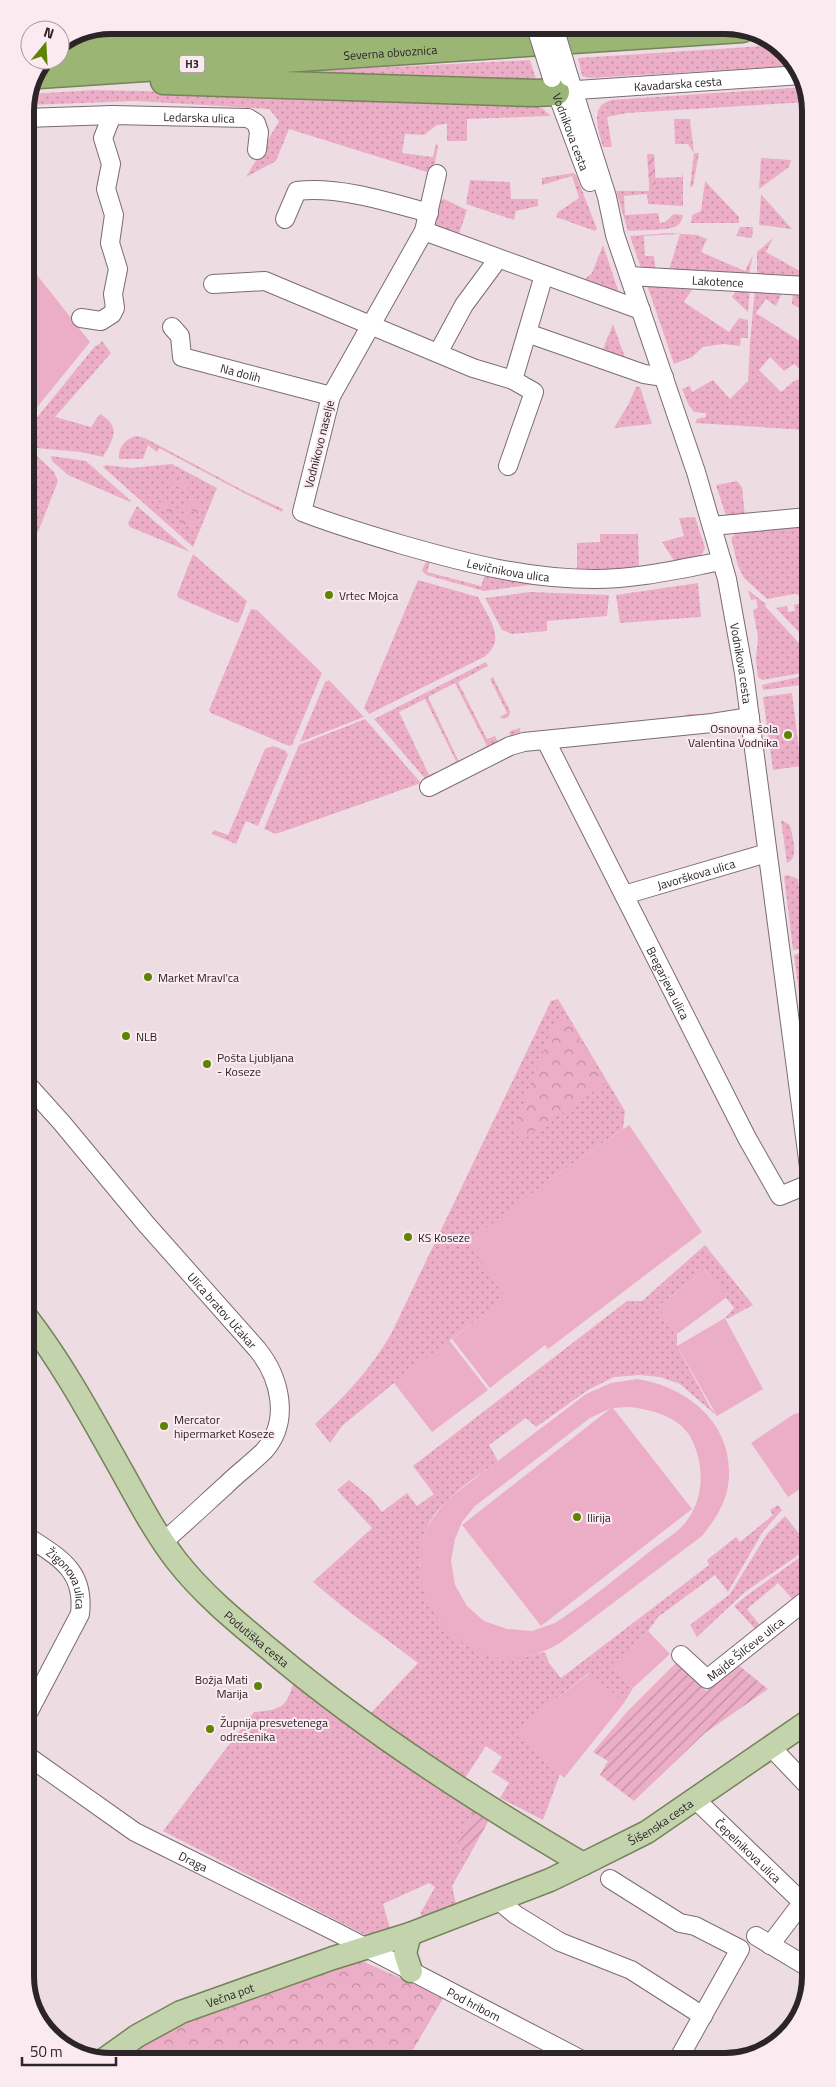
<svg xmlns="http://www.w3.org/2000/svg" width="836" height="2087" font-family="'Titillium Web',sans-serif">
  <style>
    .grass { fill: url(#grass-dots) }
    .forest { fill: url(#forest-crowns) }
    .garden { fill: url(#garden-furrows) }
    .pitch { fill: #ecaec7; fill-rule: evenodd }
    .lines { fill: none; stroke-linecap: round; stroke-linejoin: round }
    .minor-casing { stroke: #7b6c72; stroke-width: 20 }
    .major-casing { stroke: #748359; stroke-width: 25 }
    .highway-casing { stroke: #748359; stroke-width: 29 }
    .minor { stroke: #fff; stroke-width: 18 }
    .major { stroke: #c3d3ac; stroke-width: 22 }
    .highway { stroke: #9bb674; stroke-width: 26 }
    .minor-bridge-casing { stroke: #7b6c72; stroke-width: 20; stroke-linecap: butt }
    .minor-bridge { stroke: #fff; stroke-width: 18 }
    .poi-dot { fill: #5f8404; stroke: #fbeaf0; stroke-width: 2 }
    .labels { text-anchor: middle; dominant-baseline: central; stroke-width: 4; stroke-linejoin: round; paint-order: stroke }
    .shield { fill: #fbeaf0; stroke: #6a6064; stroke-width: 1 }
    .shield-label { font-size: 11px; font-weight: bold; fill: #2c2528 }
    .street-label { font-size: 12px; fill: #2c2528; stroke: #fbeaf0 }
    .poi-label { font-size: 12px; fill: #2c2528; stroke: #fbeaf0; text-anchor: start }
    .rim { fill: none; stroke: #2c2528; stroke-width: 6 }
  </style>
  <defs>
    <pattern id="grass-dots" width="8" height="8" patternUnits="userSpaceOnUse" patternTransform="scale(1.25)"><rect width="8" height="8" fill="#ecaec7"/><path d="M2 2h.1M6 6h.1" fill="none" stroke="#bf8da2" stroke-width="1.8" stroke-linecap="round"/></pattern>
    <pattern id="forest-crowns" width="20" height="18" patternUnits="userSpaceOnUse" patternTransform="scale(1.25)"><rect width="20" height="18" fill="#ecaec7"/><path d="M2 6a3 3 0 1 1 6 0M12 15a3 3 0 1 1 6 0" fill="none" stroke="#bf8da2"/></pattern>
    <pattern id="garden-furrows" width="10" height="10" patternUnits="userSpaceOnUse" patternTransform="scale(1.25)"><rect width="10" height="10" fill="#ecaec7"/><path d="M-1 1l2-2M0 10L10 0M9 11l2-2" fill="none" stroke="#bf8da2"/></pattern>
  </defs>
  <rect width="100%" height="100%" fill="#eddde3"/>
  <path class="grass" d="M780,45L795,66L590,78L582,76L578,58Z
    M530,60L536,79L515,81L254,74Z
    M807,87V102L627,113L607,117L612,147H603C599,131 588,105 612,100Z
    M94,90L186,92L532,105L543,109L551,116L467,119V141H447V124L437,125L424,135L405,134L402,153L433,157L436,143L438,146L433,174L289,129L276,161L246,177L279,121L269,109L137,101L26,105L30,94Z
    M674,119H690L694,153H699L693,186L690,187L694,153L688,144H675Z
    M761,158L791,160L789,167L759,189Z
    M683,172V206L648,204L647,194L624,196L625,215L658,213L660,223L665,222L674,214L683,215C682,220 681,223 677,226C668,231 640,230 628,231L616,191H649V184H655V178L682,177Z
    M573,173L576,175L597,229L595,231L556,217L558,212L579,198L572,176L542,185V178Z
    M470,180L510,182L511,199H538V206L516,211L514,220L466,204Z
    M705,181L739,217V223H691L692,215L701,211Z
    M761,194L792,229L759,225Z
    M444,199L467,210L458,237L435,233L432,215L436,202Z
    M740,227H753L752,238L736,236Z
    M669,233L697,235L707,239L701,252L745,271L753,255L748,278L668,273L680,234L644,236L645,256H654L656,272L642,271L630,236Z
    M773,238L766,252L807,275V282L757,277V252Z
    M603,245L619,293L581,287L585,279L592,273Z
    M647,285L693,288L684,302L729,332L739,318L748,320V338H741L740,346L723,344L703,347L692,357L674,364Z
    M739,286L750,288L748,312L732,297Z
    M755,287L783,291L776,306L766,299L756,313L806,345L802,353L807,357L802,371L794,364L784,371L770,357L759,370L781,392L794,381L807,377V430L695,423L697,419L706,417V413L694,412L688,404L682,389L690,386L692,392L713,380L730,399L748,381L750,343Z
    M793,289L807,290V312L792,304Z
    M613,324L627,363L601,354Z
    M102,341L111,353L55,417L91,427L100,414C122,427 113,439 103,457L81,452L36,448L26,439V431L96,345L97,346Z
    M636,387H640L652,424L614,428L628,405Z
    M136,436L145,438L246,492L283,509L282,512L246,494L159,448L157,452L148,445L143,459H119C118,447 125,439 136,436Z
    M37,456L54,472L58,481L38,532L34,534L26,531V459Z
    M51,456L86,461L131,501L130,502L68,475L52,461Z
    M172,464L217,488L193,547L103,467L106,465L131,468Z
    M737,481L742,487L745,517L727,519L716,485Z
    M137,506L190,552L130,527L128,523Z
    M695,517L705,548C700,561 687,560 675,562L662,542L684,536L679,518Z
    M808,525V642L776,608L787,606L788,612L795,611L794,605L798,604L801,601L800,595L794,594L767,599L744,578L738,566L731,538L737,532Z
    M600,534H638L639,566L613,571H577V543L600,542Z
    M193,554L247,601L239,622L237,623L179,598L177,595Z
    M426,562H430L427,572L481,586L485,574L697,572V576L616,587L530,585L484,591L426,575L422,570Z
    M418,580L478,597C488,617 508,640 484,657L369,714L364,708Z
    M698,583L701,617L620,623L616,595Z
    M748,590L766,604L765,606L808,653V672L762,680L758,677L756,660L758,637L753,610L758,608L756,599L751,600Z
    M530,592L609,595L607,616L547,621V631L512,634L502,630L485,598Z
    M251,609L257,610L322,673L292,745L289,746L211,713L209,710Z
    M486,662L488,666L458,682L487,739L495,736L499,744L480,753L481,749L487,746L455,683L428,697L458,760L469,758L449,768L450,765L456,761L425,699L399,712L429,775L436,772L439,773L428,782L374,719Z
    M808,675V684L763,690L762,685Z
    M493,677L510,711L509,716L504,719L499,717L507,713L490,679Z
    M329,680L364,717L300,742L325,682Z
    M792,693L801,766L773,770L763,697Z
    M689,714H697L699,719L697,721L513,739L509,738L510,731L520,728L521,737L686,722L685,715Z
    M365,719L421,783L276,834L264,829L299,745Z
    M273,746L286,751L288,755L258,826L246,821L236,844L212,834L214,830L228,835L265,749Z
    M781,820L790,825C792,836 800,858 787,863Z
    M788,875L798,879L806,944H809V948L793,950L784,876Z
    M809,950V1067L794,955Z
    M558,999L625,1111L623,1129L548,1181L506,1297L394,1383L342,1426L330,1443L315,1424C344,1397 371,1369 391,1334L551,1001Z
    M705,1245L753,1305L729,1318H725L734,1308L705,1270L659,1306L677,1334V1346L710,1407L717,1416L680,1384L660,1377L640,1375L614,1377L588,1390L536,1427L526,1418L489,1445L498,1461C469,1483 430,1504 422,1543C420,1550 420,1558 419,1566L525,1657L545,1652L549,1663L561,1678L709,1565L707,1560L736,1537L740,1542L773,1515L770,1510L778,1505L782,1510L762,1533L728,1592L715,1575L658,1617L648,1631L612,1665L633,1688L624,1703L589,1673L514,1732L560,1774L543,1820L500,1798L509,1783L492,1772L502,1757L486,1746L465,1778L370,1714L418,1663L343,1607L313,1582L372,1528L337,1490L349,1480L371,1498L382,1512L407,1493L417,1506L434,1494L413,1466L627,1301H642Z
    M785,1516L810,1547L745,1592L697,1637L690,1625L730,1594L767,1534Z
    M810,1550V1591L795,1602L778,1583L747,1609L759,1624L757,1631L734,1606L746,1596Z
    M293,1684L405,1764L475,1810L456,1846L469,1856L452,1886L456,1904L424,1917L420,1914L435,1887L429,1883L383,1904L390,1928L365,1935L163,1831L254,1712C279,1710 286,1709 293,1684Z"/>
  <path class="forest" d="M175,476L190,484L186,491L171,483Z
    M163,497L178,509L172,515L157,504Z
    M189,499L204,508L200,515L185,507Z
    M182,513L196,522L192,529L178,521Z
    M566,1017L606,1083L524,1139L514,1129L553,1025Z
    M362,1961L444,1997L407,2060L113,2062L157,2033L293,1981Z"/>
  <path class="garden" d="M647,154H654L656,185L649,184Z
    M678,1661L706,1691L737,1664L768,1689L705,1733L634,1801L600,1775L608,1761L593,1752L626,1713Z
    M475,1810L489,1820L469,1856L456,1846Z"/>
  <path class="pitch" d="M26,261L90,342L26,421Z
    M629,1125L702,1232L548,1349L545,1345L490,1388L452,1339L505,1297L468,1242L548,1181Z
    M705,1270L727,1297L677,1334L658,1307Z
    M725,1318L763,1389L717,1416L677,1346Z
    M449,1340L488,1390L432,1432L394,1383Z
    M637,1379C690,1387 737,1427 728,1486C725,1505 714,1521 702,1536L560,1643C540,1655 513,1663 490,1656C443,1642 409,1589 422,1541C427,1524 437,1512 448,1499L586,1394L611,1383ZM630,1407C659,1411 687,1419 696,1450C704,1473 702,1499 688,1519C681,1531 664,1540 653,1549C621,1574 589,1601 555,1623L532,1631L507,1629L484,1621L467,1606L455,1585L451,1561L455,1539L462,1522L475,1506L590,1418L611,1408L462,1525L541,1626L692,1509L613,1408Z
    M807,1412L810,1416V1482L788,1497L751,1443L794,1414Z
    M648,1631L670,1654L633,1688L611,1665Z
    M590,1673L624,1703L564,1778L513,1732Z"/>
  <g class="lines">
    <g class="minor-casing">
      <g id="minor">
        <path id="s1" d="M569,77L607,197L615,235L696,472L727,579L744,673L809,1167"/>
        <path id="s2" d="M553,83L590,182"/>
        <path id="s3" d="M562,91L801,75"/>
        <path id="s4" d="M25,118L112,115L248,118L256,123L259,132L257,150"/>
        <path id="s5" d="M437,174L424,231L331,396L302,512C335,525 369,535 403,545C466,563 528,579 594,579C638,579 679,569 722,561"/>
        <path d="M285,219L297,191C339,186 389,202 429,213"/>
        <path d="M424,231L641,310"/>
        <path id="s6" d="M629,276L807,286"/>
        <path d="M213,284L265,281L473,368L513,380L544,275"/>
        <path d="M81,318L101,321L112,314L115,308L113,294L118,269L110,243L114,215L106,189L111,164L103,138L112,115"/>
        <path id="s7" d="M172,327L180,336L182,357L331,396"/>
        <path d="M527,333L644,374L664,377"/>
        <path d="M438,353L464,305L498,259"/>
        <path d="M508,466L534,392L513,380"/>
        <path d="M712,526L808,517"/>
        <path id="s8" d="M546,741L747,1138L780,1196L809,1184"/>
        <path d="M429,787L510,746L524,742L712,723L750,717"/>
        <path id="s9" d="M624,895L767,853"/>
        <path id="s10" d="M27,1084L62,1123L146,1224L257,1349C280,1377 291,1421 264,1451C252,1463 238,1473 226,1485C205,1504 185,1523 163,1542"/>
        <path id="s11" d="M28,1537C60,1558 85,1571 80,1614L29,1711"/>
        <path id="s12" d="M681,1655L707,1679L810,1597"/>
        <path d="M771,1747L811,1789"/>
        <path id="s13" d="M29,1757L135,1832L336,1932L580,2059"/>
        <path id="s14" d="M695,1799L802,1902"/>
        <path d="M610,1879L680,1923L695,1926L740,1949L679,2058"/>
        <path d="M498,1900L516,1915L560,1942L631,1970L703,2016"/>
        <path d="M756,1936L811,1969"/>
        <path d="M770,1945L811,1891"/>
      </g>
    </g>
    <g class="major-casing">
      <g id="major">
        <path id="s15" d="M28,1319C65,1367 94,1422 124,1475C140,1504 156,1534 176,1560C204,1596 239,1624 274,1653C370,1733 476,1801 583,1864"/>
        <path d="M410,1934L405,1953L411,1971"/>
        <path id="s16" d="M102,2061L137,2036L181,2012L333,1958L410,1934L550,1880L583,1864L647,1832L810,1720"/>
      </g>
    </g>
    <g class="highway-casing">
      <g id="highway">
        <path d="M60,53L471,28"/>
        <path id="s17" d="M39,75L742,29"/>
        <path d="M164,81L535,93L556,92"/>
      </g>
    </g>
    <use href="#minor" class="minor"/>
    <use href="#major" class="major"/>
    <use href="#highway" class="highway"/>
    <g class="minor-bridge-casing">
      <path id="minor-bridge" d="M536,27L552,78
        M554,27L569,77"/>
    </g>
    <use href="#minor-bridge" class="minor-bridge"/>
  </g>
  <g class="poi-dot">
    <circle cx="329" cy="595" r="5"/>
    <circle cx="788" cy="735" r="5"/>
    <circle cx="148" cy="977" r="5"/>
    <circle cx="126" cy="1036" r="5"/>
    <circle cx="207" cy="1064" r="5"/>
    <circle cx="408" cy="1237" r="5"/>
    <circle cx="164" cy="1426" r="5"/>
    <circle cx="577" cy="1517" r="5"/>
    <circle cx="258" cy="1686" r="5"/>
    <circle cx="210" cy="1729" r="5"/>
  </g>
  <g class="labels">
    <rect class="shield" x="179.5" y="55.5" width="25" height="17" rx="4"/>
    <g class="shield-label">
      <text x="192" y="64">H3</text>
    </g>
    <g class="street-label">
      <text stroke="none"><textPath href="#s17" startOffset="352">Severna obvoznica</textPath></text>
      <text stroke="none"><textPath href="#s3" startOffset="116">Kavadarska cesta</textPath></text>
      <text stroke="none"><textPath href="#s4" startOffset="174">Ledarska ulica</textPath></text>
      <text stroke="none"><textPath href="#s2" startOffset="52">Vodnikova cesta</textPath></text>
      <text stroke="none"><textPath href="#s6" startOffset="89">Lakotence</textPath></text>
      <text stroke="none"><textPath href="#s7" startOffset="94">Na dolih</textPath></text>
      <text transform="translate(319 444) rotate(-76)">Vodnikovo naselje</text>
      <text stroke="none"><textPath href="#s5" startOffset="582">Levičnikova ulica</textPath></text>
      <text stroke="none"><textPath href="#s1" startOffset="612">Vodnikova cesta</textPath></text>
      <text stroke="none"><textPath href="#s9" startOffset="75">Javorškova ulica</textPath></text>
      <text stroke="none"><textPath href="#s8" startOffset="271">Bregarjeva ulica</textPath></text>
      <text stroke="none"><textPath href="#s10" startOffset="299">Ulica bratov Učakar</textPath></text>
      <text stroke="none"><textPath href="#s11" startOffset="60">Žigonova ulica</textPath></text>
      <text stroke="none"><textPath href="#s15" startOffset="396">Podutiška cesta</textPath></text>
      <text stroke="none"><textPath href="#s12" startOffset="84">Majde Šilčeve ulica</textPath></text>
      <text stroke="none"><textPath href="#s16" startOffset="610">Šišenska cesta</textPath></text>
      <text stroke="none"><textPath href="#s14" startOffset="74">Čepelnikova ulica</textPath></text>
      <text stroke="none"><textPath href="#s13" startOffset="195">Draga</textPath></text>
      <text stroke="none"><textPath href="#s16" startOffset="145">Večna pot</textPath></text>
      <text stroke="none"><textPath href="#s13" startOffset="510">Pod hribom</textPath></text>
    </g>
    <g class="poi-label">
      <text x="339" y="595">Vrtec Mojca</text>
      <text x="778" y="728" text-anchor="end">Osnovna šola<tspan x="778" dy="14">Valentina Vodnika</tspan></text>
      <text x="158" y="977">Market Mravl'ca</text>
      <text x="136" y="1036">NLB</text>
      <text x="217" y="1057">Pošta Ljubljana<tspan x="217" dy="14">- Koseze</tspan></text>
      <text x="418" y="1237">KS Koseze</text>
      <text x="174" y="1419">Mercator<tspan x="174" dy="14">hipermarket Koseze</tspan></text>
      <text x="587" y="1517">Ilirija</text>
      <text x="248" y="1679" text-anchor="end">Božja Mati<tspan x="248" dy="14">Marija</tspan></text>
      <text x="220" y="1722">Župnija presvetenega<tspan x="220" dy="14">odrešenika</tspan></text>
    </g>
  </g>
  <path d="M0 0H836V2087H0ZM111 34H725A77 77 0 0 1 802 111V1976A77 77 0 0 1 725 2053H111A77 77 0 0 1 34 1976V111A77 77 0 0 1 111 34Z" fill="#fbeaf0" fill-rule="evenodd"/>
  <path class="rim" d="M111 34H725A77 77 0 0 1 802 111V1976A77 77 0 0 1 725 2053H111A77 77 0 0 1 34 1976V111A77 77 0 0 1 111 34Z"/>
  <g transform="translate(45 45) rotate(18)"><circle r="24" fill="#fbeaf0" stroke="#a89ba0"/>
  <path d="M0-4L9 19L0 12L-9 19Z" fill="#5f8404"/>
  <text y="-8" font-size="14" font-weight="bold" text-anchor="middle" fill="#2c2528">N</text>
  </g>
  <path d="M22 2057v8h94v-8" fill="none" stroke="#2c2528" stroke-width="2.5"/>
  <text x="30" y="2057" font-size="15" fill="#2c2528" stroke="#fbeaf0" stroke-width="4" paint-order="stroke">50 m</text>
</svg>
